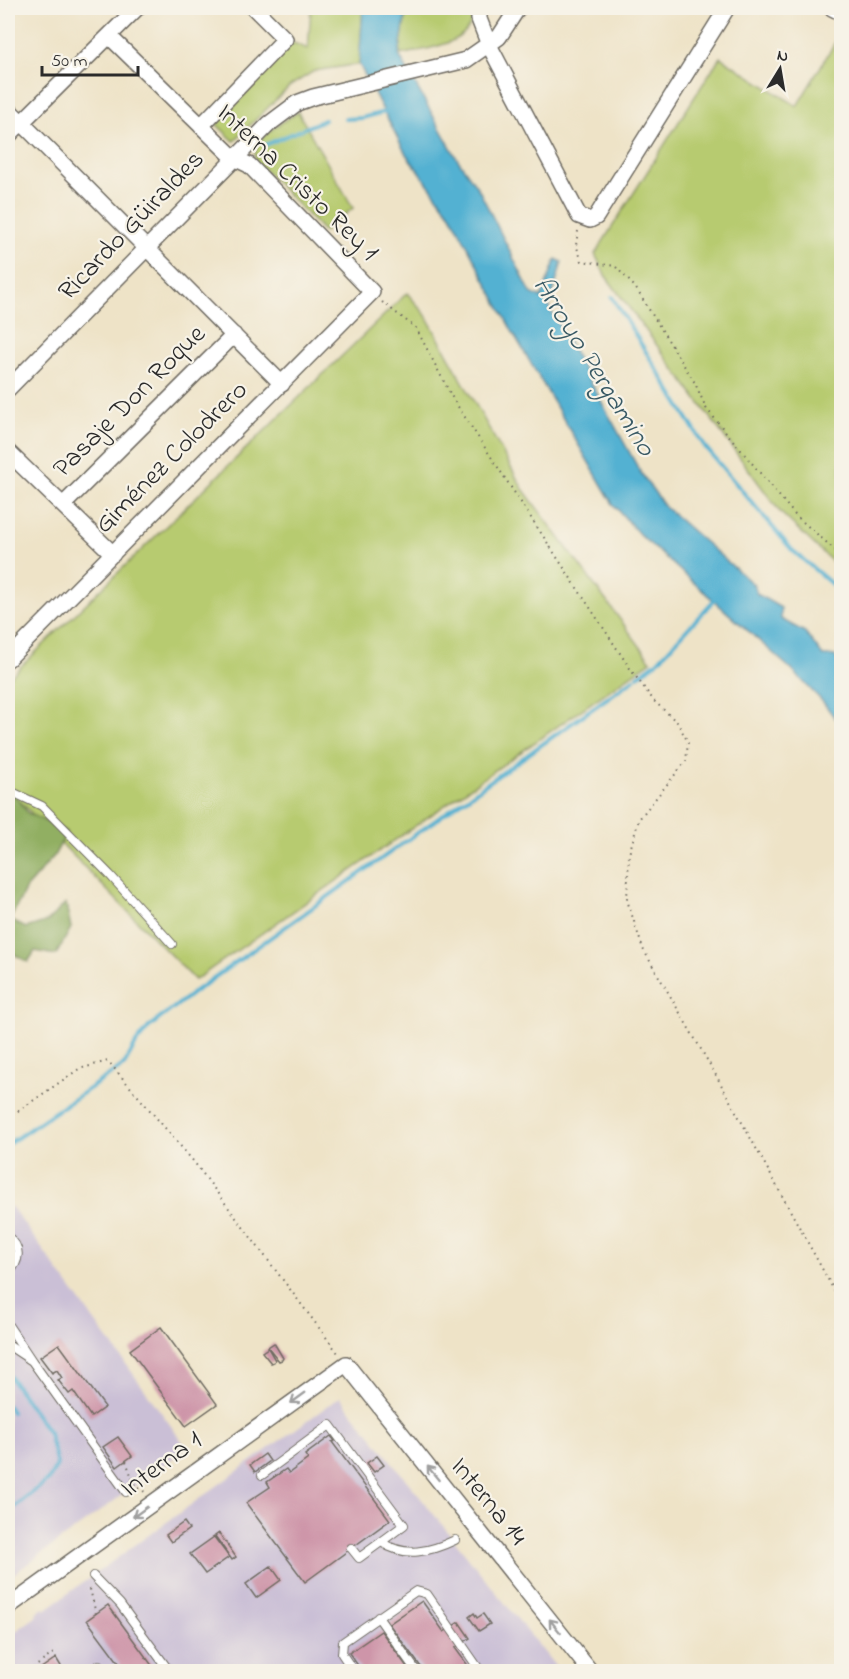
<svg xmlns="http://www.w3.org/2000/svg" width="849" height="1679" font-family="'Indie Flower',sans-serif">
  <style>
    .industrial { fill: #cabfd6 }
    .green { fill: #b7cb6f; stroke: #717b4d; stroke-width: 1.5 }
    .forest { fill: #91af62; stroke: #5e6d46; stroke-width: 1.5 }
    .water { fill: #53b1d2; stroke: #3f6e7e; stroke-width: 1.5 }
    .lines { fill: none; stroke-linecap: round; stroke-linejoin: round }
    .stream { stroke: #53b1d2; stroke-width: 4 }
    .building { fill: #ce95a9 }
    .service-casing { stroke: #6f6b62; stroke-width: 10 }
    .minor-casing { stroke: #6f6b62; stroke-width: 18 }
    .path { stroke: #6f6b62; stroke-width: 2; stroke-dasharray: 1.5 4.5; stroke-linecap: butt }
    .service { stroke: #fff; stroke-width: 8 }
    .minor { stroke: #fff; stroke-width: 15 }
    .oneway { stroke: #a0a0a0 }
    .labels { text-anchor: middle; dominant-baseline: central; stroke-width: 4.5; stroke-linejoin: round; paint-order: stroke }
    .street-label { font-size: 27px; fill: #2b2b2b; stroke: #f7f3e8 }
    .water-label { font-size: 28px; font-style: italic; fill: #395a65; stroke: #f7f3e8 }
  </style>
  <rect width="100%" height="100%" fill="#f7f3e8"/>
  <filter id="ink" filterUnits="userSpaceOnUse"><feTurbulence type="fractalNoise" baseFrequency=".0167" numOctaves="2"/><feDisplacementMap in="SourceGraphic" scale="12" xChannelSelector="R" yChannelSelector="G"/><feConvolveMatrix kernelMatrix="1 2 1 2 8 2 1 2 1" color-interpolation-filters="sRGB"/></filter>
  <filter id="wash" filterUnits="userSpaceOnUse"><feTurbulence type="fractalNoise" baseFrequency=".008" numOctaves="4" result="noise"/><feDisplacementMap in="SourceGraphic" scale="24" xChannelSelector="R" yChannelSelector="G"/><feGaussianBlur stdDeviation="1.35" result="paint"/><feColorMatrix in="noise" values="0 0 0 0 0 0 0 0 0 0 0 0 0 0 0 0 0 1.4 0 .05"/><feComposite in="paint" operator="in"/></filter>
  <g filter="url(#wash)">
    <rect width="100%" height="100%" fill="#eee3c7"/>
    <path class="industrial" d="M11,1206L187,1448L8,1578V1209Z
      M340,1397L559,1671H8V1637L37,1616L36,1614L43,1608L45,1610L59,1600Z"/>
    <path class="green" d="M311,8H363L359,64L314,71L290,86L234,141L216,124L291,42L308,49Z
      M407,8H474C474,46 428,48 399,55Z
      M839,36L842,38L841,570L780,512L605,275L595,254L720,57L797,106Z
      M298,112L353,208L324,232L256,161C249,139 282,122 298,112Z
      M407,293L425,314L523,489L651,661L195,980L8,789V679Z"/>
    <path class="forest" d="M8,791L13,793L28,813L67,832L54,856L26,888L10,920L26,928L48,921L66,903L71,928L56,955L35,951L28,962L8,951Z"/>
    <path class="water" d="M363,8H407L399,55L458,160L479,190L531,293L541,298L556,259L562,262L549,307L641,473L665,507L754,585L757,594L781,608V619L805,632L823,656H835L841,664V726L823,702L791,669L640,535L613,504L512,331L451,215L406,154L359,64Z"/>
    <g class="lines">
      <path class="stream" d="M345,119L362,118L388,111
        M265,145L324,120
        M612,297L705,447L792,550L842,593
        M638,676L657,662L716,598
        M8,1144L124,1065L137,1042L149,1027L194,992L634,679
        M8,1374L49,1433L57,1465L49,1479L8,1512
        M8,1406L12,1412"/>
    </g>
    <g id="blocks">
      <path class="building" d="M161,1327L217,1404L186,1426L130,1350Z
        M274,1343L283,1358L282,1360L279,1361L268,1347Z
        M59,1344L105,1407L91,1417L73,1391L69,1394L58,1380L62,1378L57,1370L52,1373L40,1357Z
        M268,1348L275,1360L274,1362L271,1363L262,1352Z
        M331,1436L335,1441L332,1442L390,1520L305,1582L246,1503L270,1487L267,1482L286,1469L289,1473L308,1459L305,1455Z
        M118,1437L132,1456L117,1467L103,1447Z
        M265,1454L270,1461L255,1472L250,1465Z
        M377,1456L384,1465L374,1472L367,1463Z
        M184,1522L189,1529L171,1542L166,1535Z
        M219,1533L236,1557L232,1560L215,1536Z
        M214,1537L229,1557L205,1574L190,1554Z
        M271,1566L281,1580L256,1598L246,1584Z
        M422,1601L444,1632L459,1622L470,1638L455,1648L472,1671H424L389,1624Z
        M108,1605L156,1671H125L87,1620Z
        M474,1613L477,1618L483,1614L490,1624L479,1631L469,1617Z
        M381,1631L410,1671H362L349,1653Z
        M56,1658L64,1671H37Z"/>
    </g>
  </g>
  <g filter="url(#ink)">
    <use href="#blocks" fill-opacity="0" stroke="#6f6b62" stroke-width="1.5"/>
    <g class="lines">
      <g class="service-casing">
        <path id="service" d="M8,790L42,806L110,875L172,944
          M8,1237C22,1247 20,1262 8,1273
          M8,1325L32,1361
          M8,1345L32,1361L126,1492
          M262,1475L330,1425L404,1525L381,1542
          M351,1548L359,1558L381,1542C405,1558 430,1552 455,1540
          M93,1576L120,1604L170,1672
          M378,1617L417,1672
          M99,1665L104,1672
          M354,1672L342,1654L343,1642L416,1591L427,1594L481,1672"/>
      </g>
      <g class="minor-casing">
        <path id="minor" d="M479,8V19L489,45L579,216L590,220L596,217L727,8
          M832,8L842,13
          M8,109L282,384
          M201,126L285,39L254,8
          M8,136L137,8
          M8,389L269,124L297,103L313,97L466,60L499,37L518,8
          M8,452L113,554
          M63,505L234,335
          M8,659L372,292L249,165L234,158L109,36
          M8,1607L346,1364L591,1672"/>
      </g>
      <path class="path" d="M578,231L576,245L582,261L615,266L635,287L695,383L706,408L795,515L842,556
        M382,302L416,328L453,399L631,670L654,701L677,722L688,742L686,761L639,819L629,854L627,900L643,949L717,1077L842,1305
        M8,1118L79,1069L108,1061L194,1162L338,1353
        M126,1461L135,1486L145,1492
        M90,1589L96,1614
        M28,1672L55,1652"/>
      <use href="#service" class="service"/>
      <use href="#minor" class="minor"/>
    </g>
    <defs><path id="oneway-shaft" d="M-6 0H5M1.5-3L5.5 0L1.5 3" fill="none" stroke-width="1.6" stroke-linecap="round" stroke-linejoin="round" transform="scale(1.5)"/></defs>
    <g class="oneway">
      <use href="#oneway-shaft" transform="translate(298 1398) rotate(144)"/>
      <use href="#oneway-shaft" transform="translate(433 1473) rotate(-129)"/>
      <use href="#oneway-shaft" transform="translate(140 1512) rotate(144)"/>
      <use href="#oneway-shaft" transform="translate(555 1626) rotate(-129)"/>
    </g>
  </g>
  <g class="labels">
    <g class="street-label">
      <text transform="translate(297 183) rotate(44)">Interna Cristo Rey 1</text>
      <text transform="translate(132 226) rotate(-46)">Ricardo Güiraldes</text>
      <text transform="translate(130 402) rotate(-45)">Pasaje Don Roque</text>
      <text transform="translate(172 458) rotate(-45)">Giménez Colodrero</text>
      <text transform="translate(162 1465) rotate(-36)">Interna 1</text>
      <text transform="translate(488 1502) rotate(51)">Interna 14</text>
    </g>
    <g class="water-label">
      <text transform="translate(593 367) rotate(58)">Arroyo Pergamino</text>
    </g>
  </g>
  <rect width="849" height="1679" fill="none" stroke="#f7f3e8" stroke-width="30"/>
  <g transform="translate(780 69) rotate(11)" stroke="#f7f3e8" stroke-width="4.5" paint-order="stroke">
  <path d="M0-4.5L10 22L0 15L-10 22Z" fill="#2b2b2b"/>
  <text y="-9" font-size="16" font-weight="bold" text-anchor="middle" fill="#2b2b2b">N</text>
  </g>
  <path d="M42 66v9h96v-9" fill="none" stroke="#2b2b2b" stroke-width="3"/>
  <text x="51" y="66" font-size="18" fill="#2b2b2b" stroke="#f7f3e8" stroke-width="4.5" paint-order="stroke">50 m</text>
</svg>
